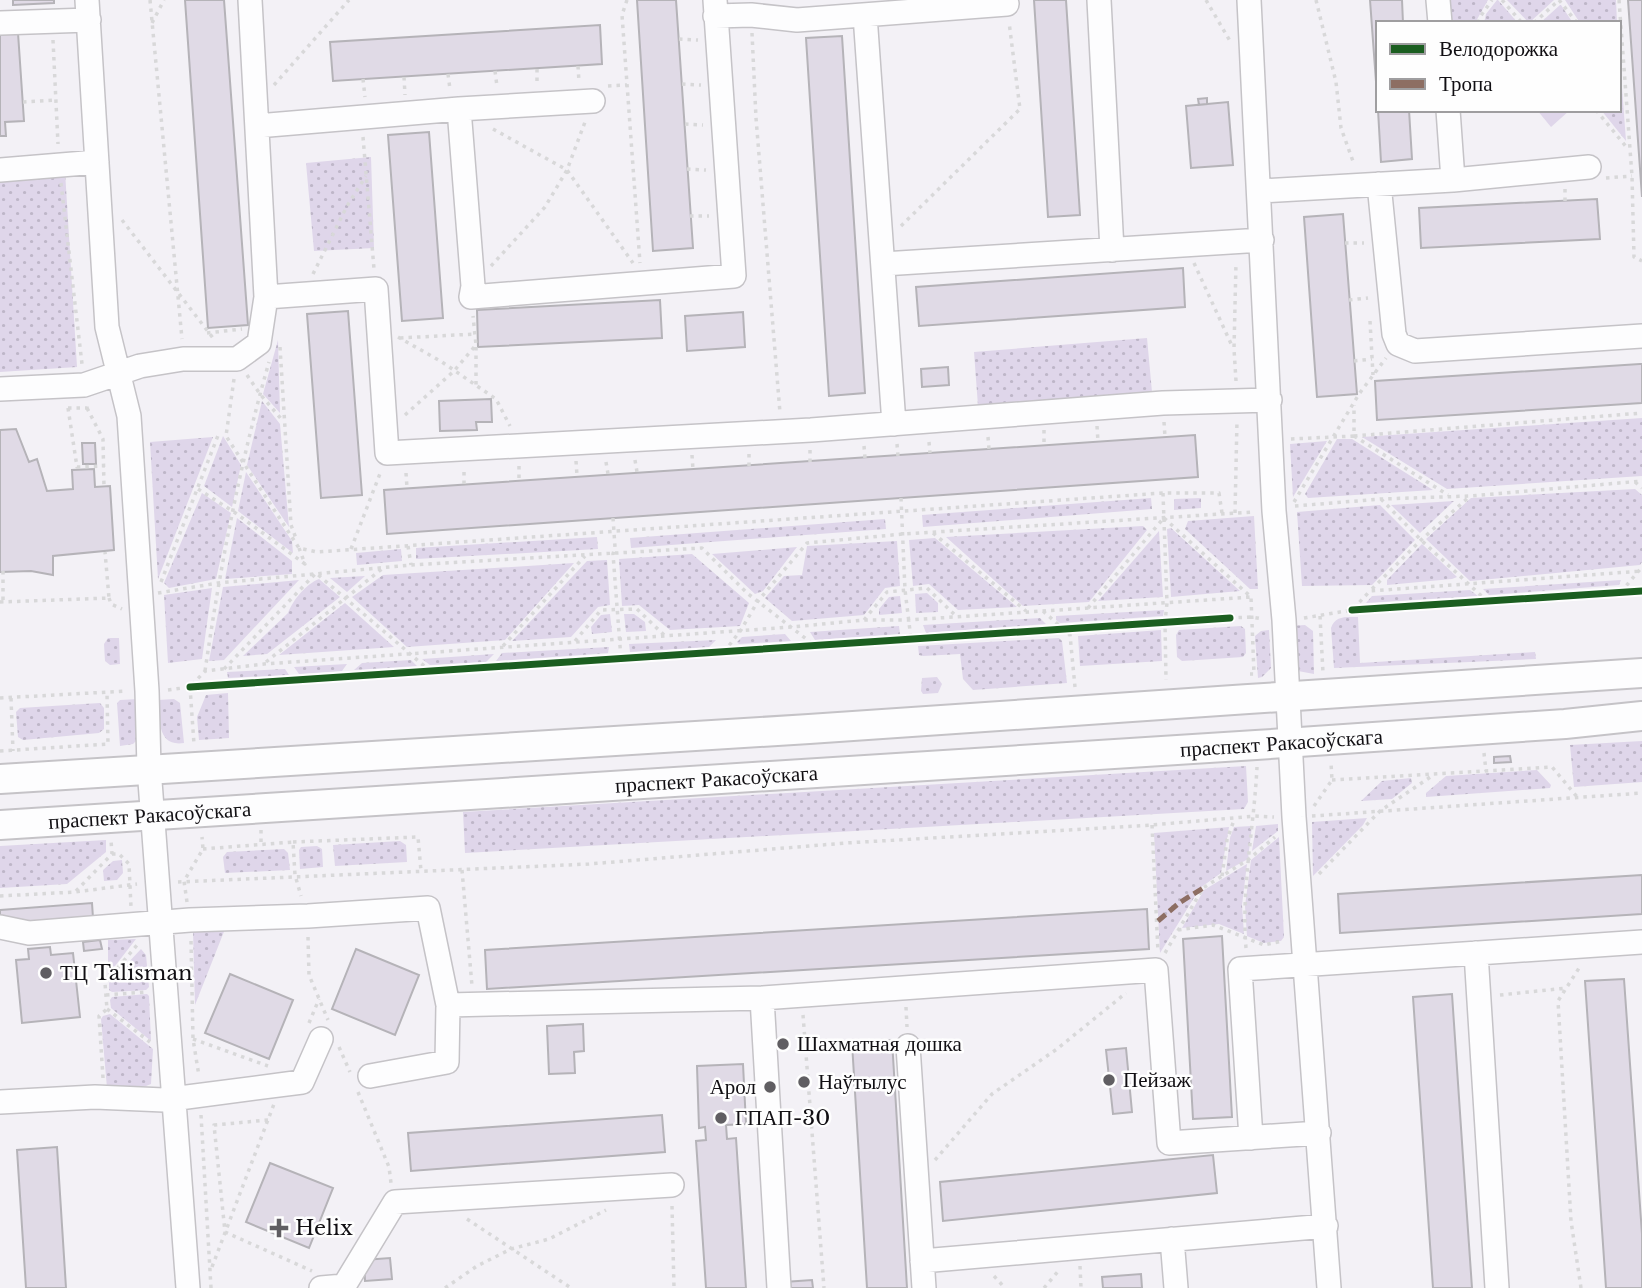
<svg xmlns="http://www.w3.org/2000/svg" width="1642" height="1288" font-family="'Libre Baskerville',serif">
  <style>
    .grass { fill: url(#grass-dots) }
    .garden { fill: #dfd6ea }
    .building { fill: #e0dae6; stroke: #b5b3b8; stroke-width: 2 }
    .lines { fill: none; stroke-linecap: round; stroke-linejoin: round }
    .minor-casing { stroke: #c5c3c7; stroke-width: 26 }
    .major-casing { stroke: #c5c3c7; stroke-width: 32 }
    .path { stroke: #d8d8d9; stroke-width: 3.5; stroke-dasharray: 3.5 5; stroke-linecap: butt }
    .minor { stroke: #fdfdfe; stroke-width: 23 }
    .major { stroke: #fdfdfe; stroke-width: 28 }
    .quiet { stroke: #8d6e63; stroke-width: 5; stroke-dasharray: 10 5; stroke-linecap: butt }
    .cycleway-casing { stroke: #fefefe; stroke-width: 11 }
    .cycleway { stroke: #1b5e20; stroke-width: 7 }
    .poi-dot { fill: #605e62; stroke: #fefefe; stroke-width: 2.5 }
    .labels { text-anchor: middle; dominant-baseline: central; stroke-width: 5; stroke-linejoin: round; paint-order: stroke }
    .street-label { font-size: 21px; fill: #110f13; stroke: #fefefe }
    .poi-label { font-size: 21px; fill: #110f13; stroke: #fefefe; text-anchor: start }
  </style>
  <defs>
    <pattern id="grass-dots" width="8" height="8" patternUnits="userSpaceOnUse" patternTransform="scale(1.75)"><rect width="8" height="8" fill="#dfd6ea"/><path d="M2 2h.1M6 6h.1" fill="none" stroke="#beb6c8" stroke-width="1.8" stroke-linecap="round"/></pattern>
  </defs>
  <rect width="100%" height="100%" fill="#f3f1f6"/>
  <path class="grass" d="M1444,0H1488L1475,23H1445Z
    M1497,0H1498L1518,23H1484L1486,14Z
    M1507,0H1554L1529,23Z
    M1565,0H1616L1617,23H1580Z
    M1561,5L1573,23H1540L1560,5Z
    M1619,47L1626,141L1601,110H1619Z
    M371,157L374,248L314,251L306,163Z
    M65,171L77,367L0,372V175Z
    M1147,338L1152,392L978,406L974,352Z
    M278,340L280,413L263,394Z
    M262,401L280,424L289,527L247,465Z
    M1642,418V476L1447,489L1362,437Z
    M223,436L241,465L232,507L204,486Z
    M213,437L158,579L150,442Z
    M1337,439H1352L1433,490L1308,498L1305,494Z
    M1327,441L1293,497L1290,444Z
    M246,472L292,541L293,553L238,511Z
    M1635,489L1642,495V562L1640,565L1470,581L1426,539L1471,498Z
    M202,493L231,513L216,579L169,588L164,583Z
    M1151,498L1152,509L923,527L922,515Z
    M1201,498V508L1174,510V499Z
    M1454,501L1420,533L1391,505Z
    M1380,505L1415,540L1372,585L1302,586L1297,512Z
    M1254,516L1258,589H1250L1185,529L1188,521Z
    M237,518L292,561V574L225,579Z
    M885,519L886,529L631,548L630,538Z
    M1143,526L1147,530L1089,602L1023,606L946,537Z
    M1171,528L1240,591L1171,597L1167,529Z
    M1159,531L1163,597L1098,601Z
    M597,537L598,549L416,559V548Z
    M935,538L1017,607L958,610L929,584L913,586L909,540Z
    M897,541L900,586L885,588L864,615L792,621L765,598L784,576L802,575L807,546Z
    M1422,544L1457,577L1452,579L1387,585V580Z
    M797,547L763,591L755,594L712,554Z
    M401,549L402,561L357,565L356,553Z
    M692,554L749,603L740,626L670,630L639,605L622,606L619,559Z
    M607,560L610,605L598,607L571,637L512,641L587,561Z
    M574,563L505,640L407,647L352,597L383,575Z
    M365,576L347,592L330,578Z
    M319,579L340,597L267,654L243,656L288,613C293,600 306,584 319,579Z
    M299,580L224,660L209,661L223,587Z
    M1621,580L1619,585L1489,595L1483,589Z
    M212,588L202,659L168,663L164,595Z
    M1470,590L1478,596L1366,603L1372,596Z
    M927,593L938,603V612L916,613L915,594Z
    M900,596L902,613L879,615V609L889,597Z
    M345,603L394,647L279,655Z
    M1164,610L1163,616L1060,623L1056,620V616Z
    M610,614L612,632L592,634L591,627L601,615Z
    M624,614H634L645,622L646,631L626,632Z
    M1358,617L1360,663L1535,652L1536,659L1334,668L1331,628C1335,615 1347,617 1358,617Z
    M1040,618L1046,624L926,633L923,625Z
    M1305,625L1313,631L1314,674L1298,671L1290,626Z
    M899,626L900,634L815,640L810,632Z
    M1241,626L1245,629L1246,653L1243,657L1182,661L1177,657L1176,635L1179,630Z
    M1161,630L1162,661L1080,666L1078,636Z
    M1269,630L1271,668L1262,677L1258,678L1255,636L1261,631Z
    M785,634L791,641L739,644L737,642L742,637Z
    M108,638H119L120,664L110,665L105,661L104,644Z
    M1059,638L1062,641L1067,683L973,690L963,679L960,654L923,656L919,655L918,646Z
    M716,640L709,647L630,652L629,644Z
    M609,647L608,653L496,661L502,653Z
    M494,654L486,662L430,665L422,659Z
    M411,660L417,666L354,670L362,663Z
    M347,664L342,671L299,674L294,667Z
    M285,669L289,675L228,678L227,672Z
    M937,677L942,684L938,693L923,694L921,691L922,678Z
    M228,693L229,738L199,740L197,717L206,695Z
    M138,699L139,738L133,744L120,746L117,703L120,700Z
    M174,699L180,703L184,743C157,747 160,720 158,700Z
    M100,703L104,708V729L99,733L23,740L18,737L16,712L20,708Z
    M1642,741V782L1574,787L1570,745Z
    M1246,766L1248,802L1244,809L465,853L463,812Z
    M1537,770L1551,785L1550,788L1426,797V793L1446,776Z
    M1411,778L1412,783L1392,799L1361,801L1382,781Z
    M1367,818L1363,825L1313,876L1312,822Z
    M1278,824V831L1252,851L1256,826Z
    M1252,826L1248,859L1226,871L1230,838L1234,827Z
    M1229,827L1221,873L1200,888L1160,953L1154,833Z
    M1279,837L1284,937L1281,941L1264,943L1247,936L1245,906L1251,860Z
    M106,840V852L67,884L0,888V846Z
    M400,841L406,845L407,862L335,866L333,845Z
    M317,846L322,849L323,867L300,869L299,850L301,847Z
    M284,849L288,853L290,870L225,873L223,857L227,852Z
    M122,860L123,873L117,880L104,881L103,870L113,861Z
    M1247,864L1242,905L1244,934L1219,924L1182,928L1204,890Z
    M227,924L195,1005L193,930Z
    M136,939L108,975V940Z
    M141,949L146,955L149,987L146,990L112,992L109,990V983Z
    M147,994L149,996L151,1041L111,1008L110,1000L112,997Z
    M110,1014L153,1049L151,1084L146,1086L107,1088L101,1019L103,1016Z"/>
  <path class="garden" d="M1537,110H1570L1551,127Z"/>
  <path class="building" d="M13,0H54V3L13,5Z
    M185,0H224L248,325L208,328Z
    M637,0H676L693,248L653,251Z
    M1034,0H1066L1080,215L1048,217Z
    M1370,0H1402L1403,23H1378V109Z
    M1628,0H1642V197Z
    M600,25L602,64L333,81L330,42Z
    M18,33L24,121L5,122L6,136H0V34Z
    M842,36L865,393L829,396L806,38Z
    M1207,98V104L1199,105L1198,99Z
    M1228,102L1233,165L1191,168L1186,106Z
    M1378,110H1409L1412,159L1381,162Z
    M429,132L443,318L402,321L388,135Z
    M1597,199L1600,239L1421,248L1419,208Z
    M1343,214L1357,394L1317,397L1304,217Z
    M1183,268L1185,307L919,326L916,287Z
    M660,300L662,338L478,347L477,310Z
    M348,311L362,495L321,498L307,314Z
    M743,312L745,347L687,351L685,316Z
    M1640,364H1642V403L1377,420L1375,381Z
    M948,367L949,385L922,387L921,369Z
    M491,399L492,422H476L477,430L440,431L439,401Z
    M16,429L29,462L37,459L47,491L73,489L72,470L94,469L95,487L110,486L114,550L53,556V575L31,571L0,572V430Z
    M1195,435L1198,477L387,534L384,490Z
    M82,443H95L96,464H83Z
    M1510,756L1511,762L1494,763V757Z
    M1642,875V914L1340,933L1338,894Z
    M92,903L93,918L21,925L0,919V910Z
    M1147,909L1149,949L487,989L485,950Z
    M1222,936L1232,1117L1193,1119L1183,939Z
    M100,940L102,949L84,951L83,942Z
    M50,947L51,955L73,953L80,1017L22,1023L16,960L29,959L28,949Z
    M356,949L419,975L395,1035L332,1009Z
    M230,974L293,1000L269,1059L205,1033Z
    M1624,979L1642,1234V1288H1606L1585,981Z
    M1452,994L1465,1187L1472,1288H1433L1413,997Z
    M583,1024L584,1051L574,1052L575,1073L549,1074L547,1026Z
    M892,1040L907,1288H867L852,1043Z
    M1126,1048L1132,1112L1113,1114L1106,1050Z
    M743,1064L746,1124L726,1125L727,1139L736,1138L746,1288H706L696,1141L706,1140L705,1127L699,1128L697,1066Z
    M662,1115L665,1152L411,1171L408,1133Z
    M57,1147L66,1288H26L17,1150Z
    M1213,1155L1217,1193L943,1221L940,1182Z
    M270,1163L333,1188L309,1248L246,1222Z
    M390,1258L392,1279L365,1281L364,1260Z
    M1141,1274L1142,1288H1103L1102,1277Z
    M812,1280L813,1288H784V1282Z"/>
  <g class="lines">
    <g class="minor-casing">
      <path id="minor" d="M87,0L107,327L129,416L147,691L149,768L188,1288
        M250,0L266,297
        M1099,0L1112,250
        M1249,0L1274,511L1284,620L1294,817L1329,1288
        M1438,0L1440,23
        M865,15L894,424
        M715,16L751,15L797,20L1007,4
        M0,23L89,20
        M459,109L593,101
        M257,126L459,109L473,286L471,297L734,276L715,0
        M0,170L97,162
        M1453,180L1589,167
        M1379,184L1394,334L1398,344L1415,351L1642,336
        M1260,191L1453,180L1448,110
        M883,264L1262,240
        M0,389L84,385L140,366L183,359H237L259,343L266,297L376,289L387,453L811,430L1163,403L1270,400
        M0,927L29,933L190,920L308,916L428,908L448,1005L447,1062L370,1076
        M1476,953L1497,1288
        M762,998L779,1288
        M448,1005L762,998L1156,970L1169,1143L1319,1133
        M908,1046L924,1288
        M0,1102L95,1097L164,1100L302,1082L321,1039
        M1251,1138L1240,969L1642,942
        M1172,1239L1176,1288
        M922,1261L1326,1226
        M344,1286L395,1202L672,1185
        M321,1288L344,1286"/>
    </g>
    <g class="major-casing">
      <g id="major">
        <path d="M0,779C269,760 539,747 809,729C1087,711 1364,690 1642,673"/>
        <path id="s1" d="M0,825L1256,745L1565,724L1642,716"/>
      </g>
    </g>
    <path class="path" d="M150,0L182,339
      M627,0L622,15L640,263
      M1206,0L1230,41
      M1316,0L1336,82L1341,128L1354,164
      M1502,0L1522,23
      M1559,0L1577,23
      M1619,0L1632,176L1634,257L1642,261
      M152,23L164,0
      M1478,23L1480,17L1492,0
      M1534,23L1559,0
      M752,33L756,118L780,413
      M679,39L698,40
      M53,40L58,144
      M578,66L579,82
      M537,69V84
      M495,71L497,86
      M448,74L450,89
      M404,77L405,95
      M363,79L365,97
      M682,84L701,85
      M274,85L349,0
      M608,86L627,85
      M23,102L56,100
      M1596,110L1628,149
      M685,124L703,125
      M493,129L567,170L633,263
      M363,137L374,269
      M687,169L706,170
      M1606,178L1632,176
      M61,183L82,364
      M1565,201V189
      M690,216H709
      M122,220L213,338
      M901,226L1020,109L1009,22
      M1345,243H1364
      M1194,263L1233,348
      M491,266L545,207L567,170L585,122
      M313,274L347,206L366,176
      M1349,300L1368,298
      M1370,321L1373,375
      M207,333L242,329
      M398,337L442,362L496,399L510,426
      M400,338L475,334
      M280,347L291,525L297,541
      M476,347V385
      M1354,361L1372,359
      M247,375L260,394L283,421
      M234,379L226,436L299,548L317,552L1163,493H1219L1222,513
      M1236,381L1234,349L1236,263
      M68,408H87V406
      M68,408L77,467L105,466
      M87,408L103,439L104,488
      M405,415L454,371L476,345L473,316
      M1164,422L1165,437
      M1097,426L1098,442
      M1044,430V445
      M1354,436L1642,413
      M1354,436L1448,495
      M988,437L989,449
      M1291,439L1354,436V405
      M929,442L930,453
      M897,444L898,456
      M864,446L865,458
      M810,450V462
      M749,454V466
      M692,455L693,470
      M635,460L637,472
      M576,461L577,476
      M606,462L608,474
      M519,466V480
      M406,473L407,488
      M1635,482L1642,488
      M464,484V468
      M198,489L234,512L305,564L299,548
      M1163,493L1167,603L1165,622L1166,680
      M901,498L905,590L911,639
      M1381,499L1421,540L1488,602
      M1294,502L1359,394L1386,358
      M1295,506L1381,499L1470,496L1642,481
      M1235,513L1237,420
      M613,518L615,547L613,554L621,659
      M1164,518L1251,597L1254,674H1250
      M933,533L1026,611
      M408,546L411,565
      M351,549L381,471
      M3,571V602
      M161,582L219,433
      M1372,589L1421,540L1470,496
      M1621,592L1642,567
      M158,593L218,583L411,565L702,548L747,593L814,645
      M109,598L111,604L122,609
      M0,602L109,598L105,552
      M1088,608L1162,520
      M1043,611L1070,635L1075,687
      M1320,616L1323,673
      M1230,618L1251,617L1263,619
      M1304,618L1352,610L1370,591L1642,571
      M864,620L887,592L927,588L956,616
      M575,641L601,610L637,609L664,635
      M503,646L585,556
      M724,652L741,630L758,601L807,543L903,534L1253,512
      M266,662L383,568
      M224,669L316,573L430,671
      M205,671C220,568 240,463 269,362
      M190,687L194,744
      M168,690L190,687L205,671L264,664L792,627L864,620H909L1251,597
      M0,698L127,691
      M11,698L13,751
      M0,751L108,744L107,693
      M1484,753L1486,771
      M1332,780L1552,767L1578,798
      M1314,806L1332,780L1331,763
      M1312,816L1642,793
      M1152,825L1158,952
      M261,830V845
      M293,842L418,837L421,871
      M203,849L293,842L295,875L301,896
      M112,854H119L129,864L131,907
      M462,870L472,986
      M1319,874L1380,811L1432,776
      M1222,876L1227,840L1234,820
      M178,882L589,864L846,843L1152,825L1255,816L1274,817
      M76,891L112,854L111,840
      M0,896L75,892L137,884
      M187,902L184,881L203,849L202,837
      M1178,930L1213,925L1264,945L1283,941
      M308,937L309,975L328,1020
      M191,941L193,1039L199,1076
      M1246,948C1241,888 1254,828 1257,767
      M1165,953L1203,888L1249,859L1275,837
      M106,995L146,992
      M1500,995L1567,988
      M906,1007L907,1027
      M107,1009L150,1042
      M803,1015L824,1288
      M309,1023L319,999
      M193,1039L268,1066
      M339,1047L350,1072
      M103,1078L99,1016L107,1009L105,983L138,944
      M358,1092L389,1167L391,1183
      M201,1115L211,1288
      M268,1120L214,1125L225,1232L312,1271
      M935,1160L992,1094L1057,1049L1126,993
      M672,1206L674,1288
      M467,1219L571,1288
      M1080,1266L1081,1288
      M212,1267L274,1104
      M994,1276L1005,1288
      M445,1288L477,1266L511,1249L549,1239L606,1210
      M1044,1288L1060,1269
      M1581,1288L1571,1221L1558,1001L1581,965"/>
    <use href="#minor" class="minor"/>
    <use href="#major" class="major"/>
    <path class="quiet" d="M1158,921L1179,903L1203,888"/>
    <g class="cycleway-casing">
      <path id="cycleway" d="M1352,610L1642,591
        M190,687L1230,618"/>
    </g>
    <use href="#cycleway" class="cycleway"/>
  </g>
  <g class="poi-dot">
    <circle cx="46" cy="973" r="7"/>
    <circle cx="783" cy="1044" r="7"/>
    <circle cx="1109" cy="1080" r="7"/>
    <circle cx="804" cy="1082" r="7"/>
    <circle cx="770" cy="1087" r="7"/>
    <circle cx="721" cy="1118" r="7"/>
    <path d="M275.5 1217.5h7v7h7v7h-7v7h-7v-7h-7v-7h7z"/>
  </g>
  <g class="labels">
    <g class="street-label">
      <text stroke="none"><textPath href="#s1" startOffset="1284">праспект Ракасоўскага</textPath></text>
      <text stroke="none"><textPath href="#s1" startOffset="718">праспект Ракасоўскага</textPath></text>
      <text stroke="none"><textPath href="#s1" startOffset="150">праспект Ракасоўскага</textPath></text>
    </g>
    <g class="poi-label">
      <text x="60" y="973">ТЦ Talisman</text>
      <text x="797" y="1044">Шахматная дошка</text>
      <text x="1123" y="1080">Пейзаж</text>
      <text x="818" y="1082">Наўтылус</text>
      <text x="756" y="1087" text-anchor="end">Арол</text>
      <text x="735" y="1118">ГПАП-30</text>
      <text x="295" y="1228">Helix</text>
    </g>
  </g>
  <rect x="1376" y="21" width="245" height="91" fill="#fefefe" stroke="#9f9ea0" stroke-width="2"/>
  <rect x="1390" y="44" width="35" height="10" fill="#1b5e20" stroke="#9f9ea0" stroke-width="2"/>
  <text x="1439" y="56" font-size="21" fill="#110f13">Велодорожка</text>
  <rect x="1390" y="79" width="35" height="10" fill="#8d6e63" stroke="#9f9ea0" stroke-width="2"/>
  <text x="1439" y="91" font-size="21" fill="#110f13">Тропа</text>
</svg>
